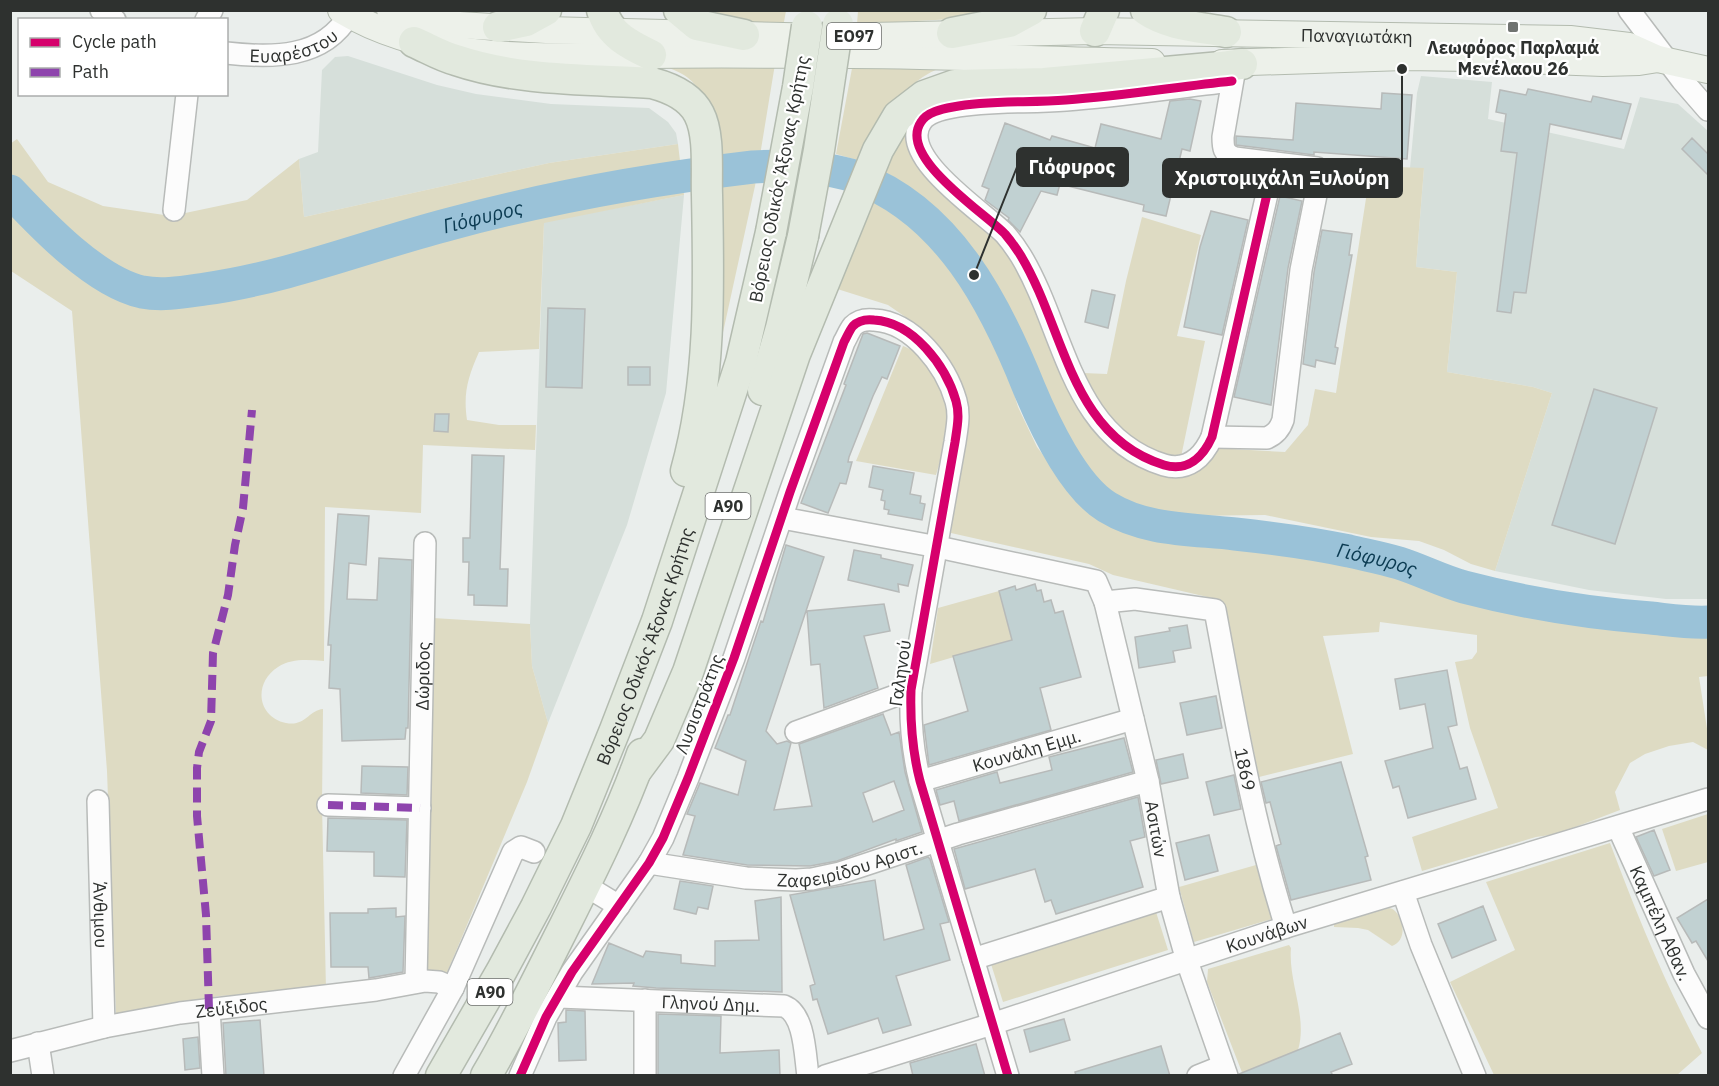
<svg xmlns="http://www.w3.org/2000/svg" width="1719" height="1086" font-family="'IBM Plex Sans',sans-serif">
  <style>
    .built { fill: #d6dfda }
    .green { fill: #dedbc3 }
    .lines { fill: none; stroke-linecap: round; stroke-linejoin: round }
    .river { stroke: #9ac2d8; stroke-width: 33 }
    .building { fill: #c1d1d2; stroke: #b7bab9; stroke-width: 1.5; fill-rule: evenodd }
    .minor-casing { stroke: #b8bbb9; stroke-width: 24 }
    .major-casing { stroke: #b3bbaf; stroke-width: 28 }
    .highway-casing { stroke: #b3bbaf; stroke-width: 33 }
    .minor { stroke: #fcfcfc; stroke-width: 21 }
    .major { stroke: #edf1ea; stroke-width: 26 }
    .highway { stroke: #e2e9de; stroke-width: 30 }
    .highway-bridge-casing { stroke: #b3bbaf; stroke-width: 33; stroke-linecap: butt }
    .highway-bridge { stroke: #e2e9de; stroke-width: 30 }
    .quiet { stroke: #8e44ad; stroke-width: 8; stroke-dasharray: 15 8; stroke-linecap: butt }
    .cycleway-casing { stroke: #fff; stroke-width: 13 }
    .cycleway { stroke: #d6006c; stroke-width: 9 }
    .poi-dot { fill: #707371; stroke: #fff; stroke-width: 2 }
    .labels { text-anchor: middle; dominant-baseline: central; stroke-width: 4.5; stroke-linejoin: round; paint-order: stroke }
    .shield { fill: #fff; stroke: #6d6f6d; stroke-width: 1.5 }
    .shield-label { font-size: 16px; font-weight: bold; fill: #2e312f }
    .street-label { font-size: 18px; fill: #2e312f; stroke: #fff }
    .poi-label { font-size: 18px; font-weight: bold; fill: #2e312f; stroke: #fff }
    .water-label { font-size: 20px; font-style: italic; fill: #0a3a51; stroke: #fff }
    .leader { fill: none; stroke: #2e312f; stroke-width: 2 }
    .callout-dot { fill: #2e312f; stroke: #fff; stroke-width: 2 }
    .callout { fill: #2e312f; stroke: #2e312f; stroke-width: 2 }
    .callout-label { font-size: 20px; text-anchor: middle; font-weight: bold; fill: #fff }
  </style>
  <rect width="100%" height="100%" fill="#eaeeec"/>
  <path class="built" d="M348,56L437,85L476,94L551,104L649,108L668,122L676,133L678,144L549,163L304,217L299,159L318,152L322,70L335,57Z
    M1421,76L1492,82L1488,119L1624,149L1640,97L1678,104L1708,131V599H1666L1589,590L1495,571L1552,393L1533,387L1447,372L1457,272L1416,267L1424,168H1410L1417,93Z
    M684,195L666,393L627,525L548,723L532,666L530,624L544,222Z"/>
  <path class="green" d="M695,11H786L783,27L738,25Z
    M858,11H1012L974,18L857,24Z
    M853,63L946,66C901,80 882,123 860,161L836,154Z
    M775,64L755,186L720,346L710,106C694,81 689,74 660,65Z
    M900,127L907,132L976,219L1007,251L1034,300L1079,409L1119,452L1143,465L1214,448L1285,452L1308,425L1315,389L1336,393L1371,166L1424,168L1416,267L1457,272L1447,372L1533,387L1552,393L1495,571L1471,564L1444,550L1419,541L1371,537L1265,515L1181,516L1129,506L1107,493L1081,469L1048,415L991,283L961,242L912,194L883,173Z
    M17,139L48,182L103,206L171,216L247,200L299,159L304,217L549,163L678,144L684,195L544,223L539,349L479,352C468,377 463,393 467,420L499,425H536L535,450L423,445L421,513L325,507L324,661C308,660 292,658 278,667C253,683 257,717 286,723C305,727 309,710 323,709L322,805L326,990L219,996L116,1015L107,771L72,311L11,271L10,144Z
    M871,195L905,216L953,263L978,301L1004,360L1018,407L1037,447L1080,504L1117,525L1167,536L1306,551L1383,566L1464,595L1556,615L1631,624L1708,629V676L1699,677L1708,735V750L1693,742L1669,746L1645,754L1630,763L1615,792L1620,810L1557,834L1536,837L1422,871L1412,837L1498,808L1470,728L1455,662L1472,659L1477,652V635L1380,622L1379,632L1323,636L1353,754L1259,777L1227,618L1216,599L1113,575L1089,564L951,533L958,479L959,386L943,352L923,329L888,305L831,287Z
    M1142,217L1201,235L1177,336L1205,341L1181,457L1159,455L1139,445L1102,412L1083,373L1107,374L1126,281Z
    M903,346C918,352 921,357 930,370C959,409 948,433 936,475L856,461Z
    M999,591L1012,640L930,664L938,608Z
    M433,618L530,624L532,666L548,723L527,782L446,975L422,973Z
    M1708,814V862L1676,871L1662,829Z
    M1610,843C1637,915 1666,986 1702,1053L1677,1075H1494L1450,982L1515,950L1486,882Z
    M1256,865L1272,919L1194,942L1179,887Z
    M1389,908C1401,909 1411,939 1392,946L1368,930L1358,928L1334,927V924Z
    M1156,912L1168,950L1003,1002L991,964Z
    M1289,945L1291,948C1288,982 1308,1017 1298,1050L1243,1075L1207,982L1208,969Z"/>
  <g class="lines">
    <path class="river" id="s1" d="M10,191C42,225 96,282 142,292C163,296 184,292 205,289C290,277 369,245 450,224C550,197 651,179 753,167C782,165 829,167 856,177C948,211 995,303 1029,388C1044,424 1073,486 1107,507C1146,531 1192,529 1235,534C1273,538 1311,543 1349,551C1366,555 1383,558 1399,563C1421,570 1442,581 1464,587C1525,603 1589,613 1651,618C1670,620 1689,623 1708,622"/>
  </g>
  <path class="building" d="M1528,89L1591,102L1593,96L1631,104L1621,139L1550,124L1526,293L1514,292L1511,313L1497,311L1517,153L1501,151L1506,114L1496,112L1500,90L1526,95Z
    M1382,93L1412,95L1407,159L1314,152V155L1236,145V136L1293,140L1296,103L1381,109Z
    M1190,99L1201,101L1190,151L1182,149L1166,216L1143,211L1144,205L1060,184L1057,195L1041,191L1020,232L1008,220L1009,218L985,200L989,189L982,186L1005,123L1050,140L1052,136L1095,148L1101,124L1161,139L1170,101Z
    M1692,138L1708,154V175L1682,149Z
    M1280,196L1302,201L1288,268L1271,405L1234,397Z
    M1211,211L1248,220L1222,335L1184,327L1200,247Z
    M1322,230L1352,234L1349,255H1352L1335,347L1338,348L1335,364L1316,360L1315,367L1303,364L1314,272Z
    M1092,290L1115,295L1108,328L1085,322Z
    M548,308L585,309L582,388L546,387Z
    M867,333L900,346L887,379L882,377L873,396L849,457L848,462H852L846,484L840,483L828,513L801,503L846,385L844,384L863,334Z
    M628,367H650V385H628Z
    M1594,389L1657,408L1615,544L1552,525Z
    M435,414H449L448,432L434,431Z
    M472,455L504,456L500,569H508L507,606L474,605V595H468L469,562H463V538H470Z
    M873,466L914,473L910,494L921,496L920,503L925,504L922,520L888,514L889,510L884,509L885,501L881,500L883,490L869,487Z
    M338,514L369,516L366,565L349,563L347,599L377,600L379,558L412,560L408,728H406L405,739L342,741L340,689L329,688L331,645H328Z
    M786,545L824,557L766,731L777,744L787,741L791,743L774,810L812,806L799,744L883,714L891,735L899,732L905,772L922,832L896,841V839L837,861L810,866L747,865L683,855L695,816L687,814L700,783L738,795L746,761L715,748L728,715H730L761,621L763,622ZM894,781L904,810L873,822L863,793Z
    M854,550L881,555V558L913,565L908,586L898,584L899,592L848,580Z
    M1035,584L1037,591L1041,590L1044,602L1051,600L1055,613L1063,611L1081,677L1040,688L1051,730L929,765L924,725L968,711L953,656L1012,640L999,591L1015,586L1016,590Z
    M884,604L890,631L864,636L878,688L824,708L820,664L811,665L807,611Z
    M1187,625L1191,648L1173,651L1175,662L1139,668L1135,637L1170,631L1169,628Z
    M1447,670L1457,725L1448,727L1460,769L1467,767L1476,799L1408,818L1399,786L1393,788L1385,761L1433,748L1425,704L1400,709L1395,679Z
    M1216,696L1222,728L1187,735L1180,703Z
    M1124,738L1133,772L959,821L954,801L940,805L936,790L997,772L1000,783L1052,770L1049,757Z
    M1183,754L1188,778L1161,784L1156,760Z
    M1341,762L1368,856L1365,857L1371,880L1291,900L1276,846L1281,844L1270,802L1266,803L1261,782Z
    M362,766L408,767L407,795L361,793Z
    M1234,775L1241,809L1214,815L1206,782Z
    M1138,797L1145,837L1130,841L1143,887L1056,914L1051,900L1045,902L1035,869L965,889L954,849Z
    M328,818L407,820L405,877L374,876V852L327,851Z
    M1654,830L1670,870L1654,876L1636,837Z
    M1209,835L1218,871L1185,880L1176,843Z
    M928,857L930,859L949,922L940,924L950,960L896,976L911,1025L883,1033L878,1018L828,1034L817,999L813,1000L810,986L815,984L790,895L875,880L884,940L924,929L906,865Z
    M680,881L713,886L708,909L698,907L696,914L674,909Z
    M781,897L782,992L656,988L633,986L634,983L592,984L609,943L643,957L646,951L681,955V963L715,966V941L759,940L755,901Z
    M1708,899V961L1696,941L1692,943L1677,918Z
    M1483,906L1496,940L1452,958L1438,924Z
    M396,908V917L405,916L403,972L369,978L368,967H331L330,913H368V909Z
    M566,1010L585,1011L586,1060L559,1061L558,1023L566,1022Z
    M658,1014L721,1016L720,1053L779,1050L780,1076H658Z
    M1064,1019L1070,1040L1030,1052L1024,1030Z
    M260,1020L264,1076H226L223,1023Z
    M1340,1033L1352,1064L1331,1072L1333,1076H1239V1074Z
    M198,1037L200,1068L185,1070L183,1039Z
    M976,1044L985,1076H913L910,1063Z
    M1161,1046L1170,1076H1076L1075,1072Z"/>
  <g class="lines">
    <g class="minor-casing">
      <g id="minor">
        <path d="M101,10L115,20"/>
        <path d="M1629,10L1682,80L1708,110"/>
        <path d="M206,20L212,10"/>
        <path id="s2" d="M226,53C272,58 323,59 349,15"/>
        <path d="M1232,81C1176,87 1121,96 1066,100C1028,103 989,100 953,107C942,109 927,112 921,122C897,157 985,213 1005,234C1011,241 1016,248 1021,256C1065,329 1070,436 1164,465C1188,472 1203,457 1212,437L1274,163"/>
        <path d="M174,210L187,94"/>
        <path d="M1212,437L1267,438C1276,434 1280,429 1283,420L1301,270L1320,175V171L1317,168L1235,158C1223,154 1223,147 1223,137L1235,68"/>
        <path id="s3" d="M782,518L938,547L1096,581L1105,602L1148,781L1169,897L1187,961L1227,1076"/>
        <path id="s4" d="M1105,602L1135,599L1215,610C1235,717 1253,823 1286,927"/>
        <path d="M796,732L911,690"/>
        <path id="s5" d="M920,781L1133,719"/>
        <path id="s6" d="M98,801L104,1027"/>
        <path d="M328,805L420,808"/>
        <path id="s7" d="M1618,827L1684,974L1708,1018"/>
        <path id="s8" d="M649,863L746,878L796,880L812,879L840,873L958,834L1148,781"/>
        <path d="M596,892L619,906"/>
        <path d="M1403,892L1421,945L1475,1076"/>
        <path d="M973,959L1169,897"/>
        <path id="s9" d="M416,982L425,543"/>
        <path id="s10" d="M559,997L784,1006C805,1014 805,1056 808,1076"/>
        <path d="M645,1000V1076"/>
        <path d="M209,1009L213,1076"/>
        <path d="M38,1043L43,1076"/>
        <path id="s11" d="M10,1051L104,1027L180,1013L376,990L425,981L439,982L453,988"/>
        <path d="M404,1076L453,988L513,852L521,847L534,852"/>
        <path d="M520,1076L546,1017L572,972L649,863L663,838L688,778L734,658L790,492L844,342C847,337 849,331 853,326C859,320 866,319 874,320C913,322 946,366 956,401C960,415 957,428 955,442L911,690C910,722 912,750 920,781L1008,1076"/>
        <path id="s12" d="M825,1076L992,1024L1286,927L1708,799"/>
        <path d="M1198,1076L1223,1066"/>
      </g>
    </g>
    <g class="major-casing">
      <g id="major">
        <path d="M341,10C435,66 547,56 652,55C719,54 785,55 852,55C952,55 1052,61 1152,62"/>
        <path id="s13" d="M390,10L419,19L459,25L546,30L744,35L826,37L1095,31L1570,39L1629,46L1658,59L1708,70"/>
        <path d="M1222,63L1404,57L1472,58L1603,63L1639,62L1658,59"/>
      </g>
    </g>
    <g class="highway-casing">
      <g id="highway">
        <path d="M602,10C609,35 630,45 651,55"/>
        <path d="M679,10L697,25L744,35"/>
        <path d="M1146,10C1169,26 1200,27 1226,32"/>
        <path d="M498,27L526,21L546,10"/>
        <path d="M1095,31L1104,10"/>
        <path d="M952,33L1009,22L1031,10"/>
        <path d="M414,42C428,48 441,56 456,60C518,81 587,79 652,83C671,88 690,96 699,114C710,135 706,172 707,195C709,288 711,381 686,471"/>
        <path d="M763,390L781,328L803,236"/>
        <path d="M636,771L659,740L688,672L795,354L878,150L898,116L924,96L955,85L1044,83L1221,67L1242,64"/>
        <path id="s14" d="M441,1076L501,972L536,907L576,826L615,730L657,621L741,362L771,232"/>
        <path d="M486,1076C515,1027 539,976 565,925C593,869 621,813 642,754"/>
      </g>
    </g>
    <use href="#minor" class="minor"/>
    <use href="#major" class="major"/>
    <use href="#highway" class="highway"/>
    <g class="highway-bridge-casing">
      <path id="highway-bridge" d="M771,232L798,87L807,26
        M803,236L819,150L838,24"/>
    </g>
    <use href="#highway-bridge" class="highway-bridge"/>
    <path class="quiet" d="M328,805L420,808
      M209,1009L206,915L197,816V768L199,752L211,721L213,653L228,595L235,545L243,508L252,410"/>
    <g class="cycleway-casing">
      <path id="cycleway" d="M1232,81C1176,87 1121,96 1066,100C1028,103 989,100 953,107C942,109 927,112 921,122C897,157 985,213 1005,234C1011,241 1016,248 1021,256C1065,329 1070,436 1164,465C1188,472 1203,457 1212,437L1274,163
        M520,1076L546,1017L572,972L649,863L663,838L688,778L734,658L790,492L844,342C847,337 849,331 853,326C859,320 866,319 874,320C913,322 946,366 956,401C960,415 957,428 955,442L911,690C910,722 912,750 920,781L1008,1076"/>
    </g>
    <use href="#cycleway" class="cycleway"/>
  </g>
  <rect class="poi-dot" x="1507" y="21" width="12" height="12" rx="3"/>
  <g class="labels">
    <g class="shield">
      <rect x="827" y="23" width="54" height="26" rx="4.5"/>
      <rect x="705.5" y="493" width="45" height="26" rx="4.5"/>
      <rect x="467.5" y="979" width="45" height="26" rx="4.5"/>
    </g>
    <g class="shield-label">
      <text x="854" y="36">ΕΟ97</text>
      <text x="728" y="506">Α90</text>
      <text x="490" y="992">Α90</text>
    </g>
    <g class="street-label">
      <text stroke="none"><textPath href="#s13" startOffset="969">Παναγιωτάκη</textPath></text>
      <text stroke="none"><textPath href="#s2" startOffset="69">Ευαρέστου</textPath></text>
      <text transform="translate(779 179) rotate(-79)">Βόρειος Οδικός Άξονας Κρήτης</text>
      <text stroke="none"><textPath href="#s14" startOffset="477">Βόρειος Οδικός Άξονας Κρήτης</textPath></text>
      <text transform="translate(900 673) rotate(-82)">Γαληνού</text>
      <text stroke="none"><textPath href="#s9" startOffset="306">Δώριδος</textPath></text>
      <text transform="translate(699 704) rotate(-69)">Λυσιστράτης</text>
      <text stroke="none"><textPath href="#s5" startOffset="111">Κουνάλη Εμμ.</textPath></text>
      <text stroke="none"><textPath href="#s4" startOffset="273">1869</textPath></text>
      <text stroke="none"><textPath href="#s3" startOffset="576">Ασιτών</textPath></text>
      <text stroke="none"><textPath href="#s8" startOffset="204">Ζαφειρίδου Αριστ.</textPath></text>
      <text stroke="none"><textPath href="#s6" startOffset="114">Άνθιμου</textPath></text>
      <text stroke="none"><textPath href="#s7" startOffset="105">Καμπέλη Αθαν.</textPath></text>
      <text stroke="none"><textPath href="#s12" startOffset="464">Κουνάβων</textPath></text>
      <text stroke="none"><textPath href="#s10" startOffset="152">Γληνού Δημ.</textPath></text>
      <text stroke="none"><textPath href="#s11" startOffset="226">Ζεύξιδος</textPath></text>
    </g>
    <g class="poi-label">
      <text x="1513" y="47">Λεωφόρος Παρλαμά<tspan x="1513" dy="21">Μενέλαου 26</tspan></text>
    </g>
    <g class="water-label">
      <text stroke="none"><textPath href="#s1" startOffset="519">Γιόφυρος</textPath></text>
      <text stroke="none"><textPath href="#s1" startOffset="1600">Γιόφυρος</textPath></text>
    </g>
  </g>
  <path class="leader" d="M974 275L1017 167M1402 69L1402 178"/>
  <g class="callout-dot">
    <circle cx="974" cy="275" r="6"/>
    <circle cx="1402" cy="69" r="6"/>
  </g>
  <g class="callout">
    <rect x="1017" y="148" width="111" height="38" rx="6"/>
    <rect x="1163" y="159" width="239" height="38" rx="6"/>
  </g>
  <g class="callout-label">
    <text x="1072" y="174">Γιόφυρος</text>
    <text x="1282" y="185">Χριστομιχάλη Ξυλούρη</text>
  </g>
  <rect width="1719" height="1086" fill="none" stroke="#2e312f" stroke-width="24"/>
  <rect x="18" y="18" width="210" height="78" fill="#ffffff" stroke="#abadac" stroke-width="1.5"/>
  <rect x="30" y="38" width="30" height="9" fill="#d6006c" stroke="#abadac" stroke-width="1.5"/>
  <text x="72" y="48" font-size="18" fill="#2e312f">Cycle path</text>
  <rect x="30" y="68" width="30" height="9" fill="#8e44ad" stroke="#abadac" stroke-width="1.5"/>
  <text x="72" y="78" font-size="18" fill="#2e312f">Path</text>
</svg>
